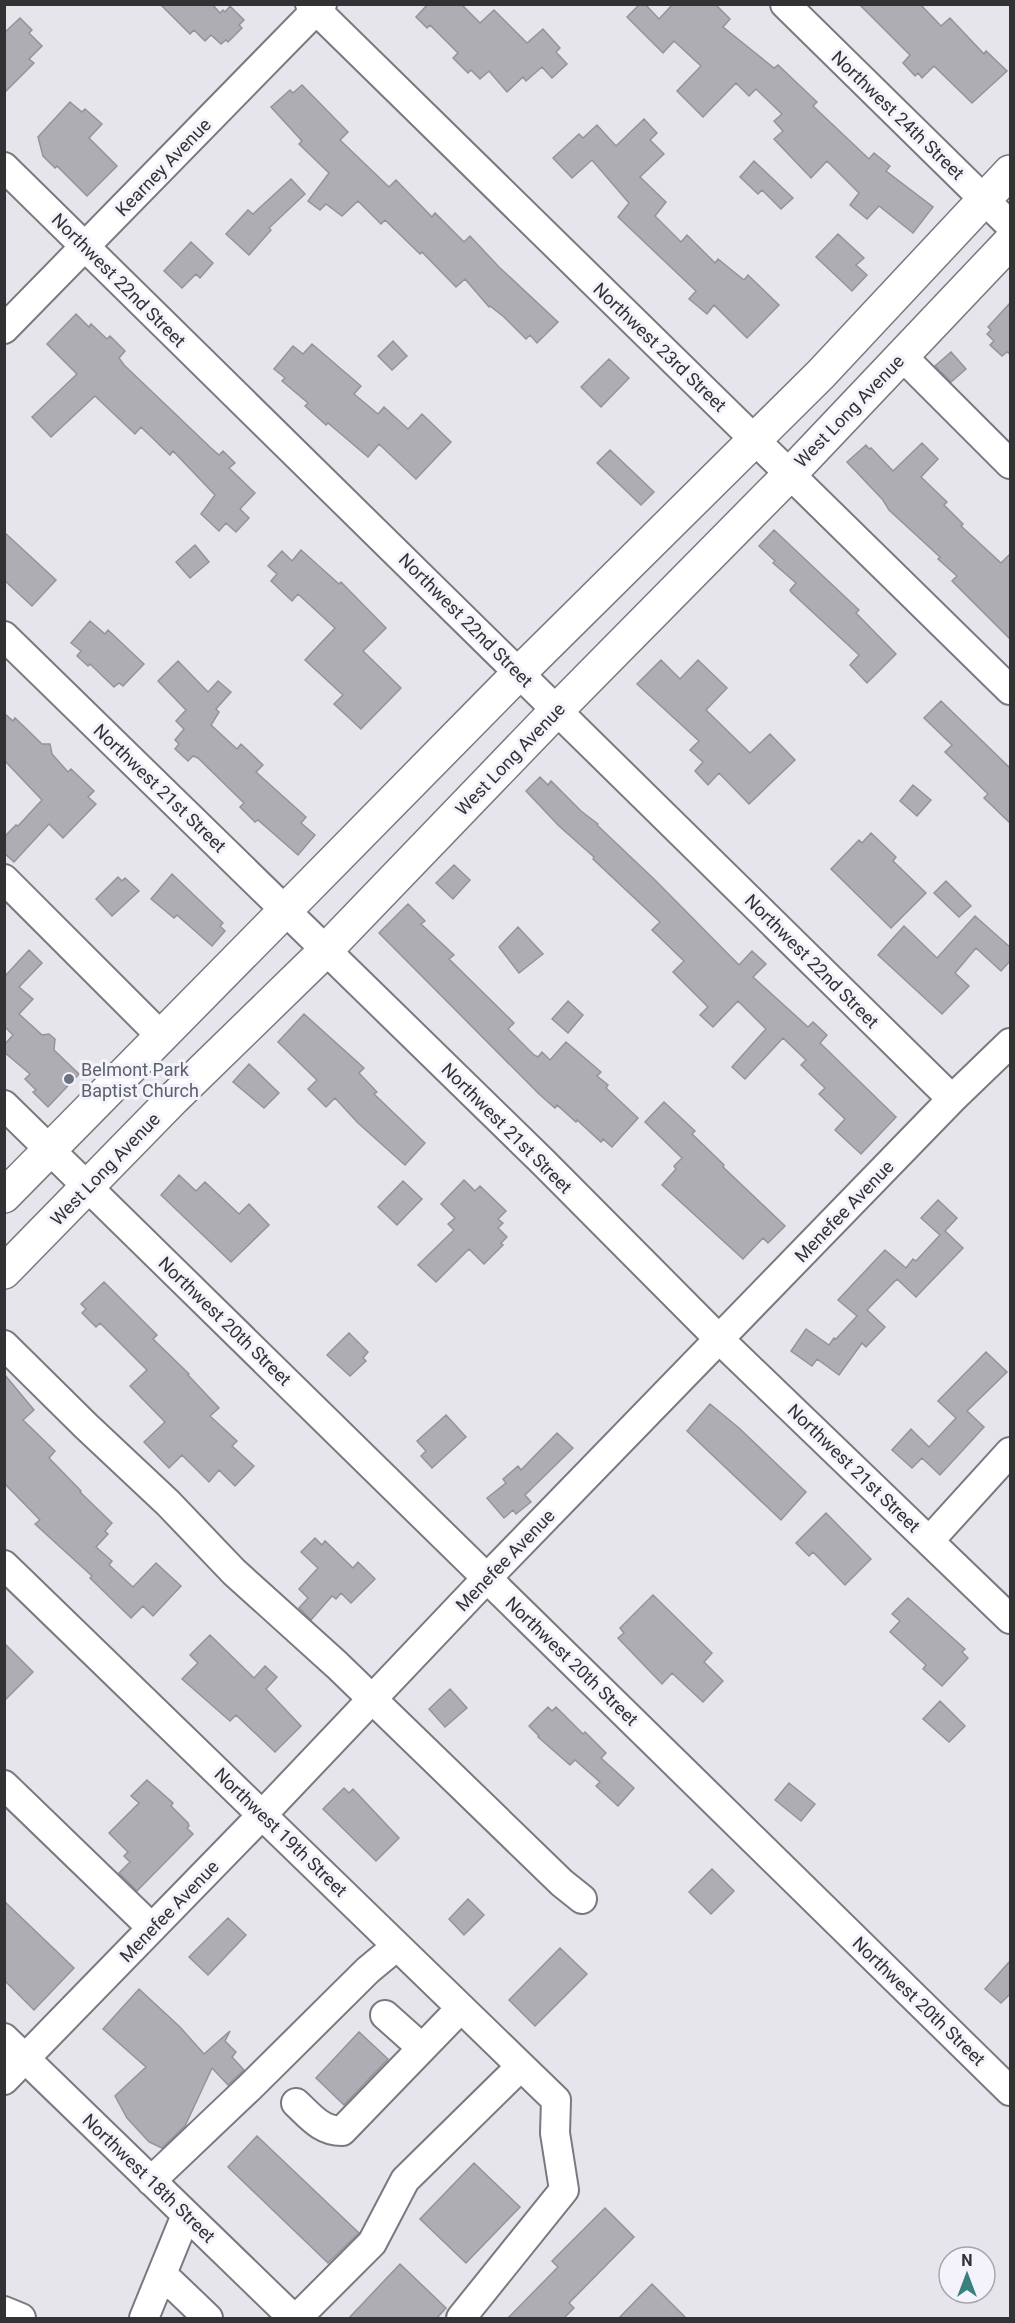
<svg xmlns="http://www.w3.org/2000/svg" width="1015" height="2323" font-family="Roboto,sans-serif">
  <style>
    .building { fill: #afadb4; stroke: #95939a; stroke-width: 1.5 }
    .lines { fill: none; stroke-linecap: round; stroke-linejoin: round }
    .minor-casing { stroke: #7b7980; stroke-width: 32 }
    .major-casing { stroke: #7b7980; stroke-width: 36 }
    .minor { stroke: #fff; stroke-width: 28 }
    .major { stroke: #fff; stroke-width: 33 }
    .worship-dot { fill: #6b7280; stroke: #f4f2fa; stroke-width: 2 }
    .labels { text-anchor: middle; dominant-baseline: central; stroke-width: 6; stroke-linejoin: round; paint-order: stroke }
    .street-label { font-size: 18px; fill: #323234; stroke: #f4f2fa }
    .worship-label { font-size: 18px; fill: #5b616d; stroke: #f4f2fa; text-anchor: start }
  </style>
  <rect width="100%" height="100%" fill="#e7e5ec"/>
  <path class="building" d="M160,4H212L220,13L223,10L225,12L230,6L244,20L239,25L242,28L228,42L226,40L221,44L211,35L205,41L194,30L190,34Z
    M428,4H461L480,23L494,10L527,43L543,29L560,48L556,52L567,64L552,78L542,67L526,81L523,77L507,92L489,71L480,79L471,70L468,73L453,58L458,53L430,25L427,28L416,17Z
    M640,4H645L659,19L673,4H715L730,19L723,27L774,68L778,65L817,102L813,106L869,159L874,153L890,166L886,171L933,207L913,233L879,206L867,219L850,205L859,193L827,161L811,178L774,139L783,131L774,121L782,114L756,89L749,96L736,83L703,117L677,91L701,66L674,41L663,53L627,17Z
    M859,4H920L941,26L950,18L984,54L986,51L1007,71L972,103L934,66L922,78L918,73L915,76L903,63L910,55Z
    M20,18L32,30L29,33L42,46L29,59L34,63L4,93V33Z
    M302,85L348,132L340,140L389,187L396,180L432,217L435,213L464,242L470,236L499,267L558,322L537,343L530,335L526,339L504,317L490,306L489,307L465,279L456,287L422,252L420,254L385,220L381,224L358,201L342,216L326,204L320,210L308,201L329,173L299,144L302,141L271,107L290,90L293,93Z
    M70,102L82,112L85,109L102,124L89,138L117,166L87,196L57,166L55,168L43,156L38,137Z
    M644,119L657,133L650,140L664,154L640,177L666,202L655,216L681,242L687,235L715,263L718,259L744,280L748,275L779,305L747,338L714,305L707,314L689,299L696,291L618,217L629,203L592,160L572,178L553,158L579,134L583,138L597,125L616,146Z
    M754,161L793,198L781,209L762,190L758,194L740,177Z
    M291,179L305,194L269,228L271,230L249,255L226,234L248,210L253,214Z
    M838,234L864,258L856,265L867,275L852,291L816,257Z
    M191,242L213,263L200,278L196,274L182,288L164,271Z
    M1011,302V355L1007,352L1002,356L990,345L994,341L987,334L991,330L988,327Z
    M76,314L89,327L91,324L107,339L110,336L125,351L119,358L124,365L211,448L219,455L223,451L235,463L229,468L255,493L240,509L249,518L236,532L226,523L219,531L201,514L215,495L173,451L170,455L141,427L135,434L95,396L51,437L32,417L77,374L47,344Z
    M393,341L407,356L392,370L378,356Z
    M312,344L361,386L354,394L378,414L384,407L408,429L422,414L451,442L416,479L379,444L368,457L328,423L326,425L305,406L308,403L282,381L285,378L274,369L293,346L303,354Z
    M951,352L966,369L951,382L935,366Z
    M609,359L629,378L601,407L581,387Z
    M922,443L938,459L921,477L947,502L944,505L963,524L961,526L1001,563L1011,553V640L952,581L957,576L938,559L940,557L889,510L883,500L847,462L866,445L869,449L871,448L893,471Z
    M610,450L654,492L641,505L597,463Z
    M774,530L859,610L856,613L896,654L867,683L850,665L859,655L791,592L790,590L796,583L773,563L775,561L759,546Z
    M4,532L56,580L32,606L4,580Z
    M195,545L209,562L190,578L176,562Z
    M301,550L339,584L341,582L386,628L363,651L401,688L361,729L334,704L343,695L305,660L335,628L298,594L292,601L271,581L277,574L268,566L282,551L292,561Z
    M90,621L105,634L108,630L144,664L123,686L119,683L114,687L90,664L88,666L77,656L81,651L71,643Z
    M661,660L680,679L698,660L727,688L706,710L750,753L770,734L795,760L749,804L719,773L708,785L695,771L703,762L690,750L699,741L637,684Z
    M178,661L208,692L218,681L231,692L216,709L219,712L211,725L237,749L241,744L263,765L256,772L306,817L301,823L315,835L298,855L258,820L255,822L240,807L244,803L198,758L193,756L188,761L175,749L179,744L175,740L184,729L176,721L186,710L158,681Z
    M941,701L1011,769V824L984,798L988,794L945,752L952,745L924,718Z
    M4,713L13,721L15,718L42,744H50L52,754L68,772L71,769L94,791L88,797L96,804L63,838L49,824L14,862L4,853V837L16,825L18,826L42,800L4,760Z
    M540,777L548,785L551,781L581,811L598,824L597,825L655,880L739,965L752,951L766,964L753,977L808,1027L813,1022L827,1035L820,1043L896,1117L861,1154L835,1130L845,1119L819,1094L825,1088L801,1065L806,1060L783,1038L745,1079L732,1067L766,1029L738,1001L713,1027L700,1015L708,1007L673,972L684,961L652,930L660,922L593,859L594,857L559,826L526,791Z
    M913,785L931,800L917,816L900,801Z
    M871,833L896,857L893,861L926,893L891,928L831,869L859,840L862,843Z
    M454,865L470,880L453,899L436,883Z
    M172,874L223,923L220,926L225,931L212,946L177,915L174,918L151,899Z
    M118,877L122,881L125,878L139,891L112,916L96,899Z
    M946,881L971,906L959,917L934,893Z
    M408,904L425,921L421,924L454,955L449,959L514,1023L508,1029L534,1055L538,1057L542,1052L550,1060L566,1042L601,1072L597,1076L608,1085L606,1088L638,1118L612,1147L603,1139L601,1142L577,1120L576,1122L557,1105L555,1108L539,1094L379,933Z
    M975,916L1011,948V960L1001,971L976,948L955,973L969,986L942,1014L878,955L904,926L937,958Z
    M518,927L543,954L519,973L499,947Z
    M29,950L42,963L19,987L33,999L19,1014L42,1035L49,1034L55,1039L54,1050L79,1074L48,1107L33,1092L36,1090L25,1079L30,1074L4,1052V1045L13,1035L6,1028L4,1030V973L6,975Z
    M568,1001L583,1015L568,1033L552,1019Z
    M304,1014L364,1068L359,1073L377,1092L374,1094L425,1143L405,1165L358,1123L335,1098L326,1107L308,1089L317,1080L278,1042Z
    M249,1064L279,1093L264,1108L233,1082Z
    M664,1102L695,1131L692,1134L724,1165L723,1167L785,1226L768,1243L763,1238L743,1259L662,1185L676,1169L674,1166L682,1158L645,1122Z
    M179,1175L196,1191L205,1182L239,1214L249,1204L269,1225L231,1262L161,1195Z
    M464,1180L475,1191L480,1186L506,1211L498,1219L503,1223L498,1228L507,1237L501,1243L503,1245L484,1264L469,1249L436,1282L418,1265L454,1230L448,1224L455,1218L441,1204Z
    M403,1181L422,1199L397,1225L378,1207Z
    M938,1200L957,1218L945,1231L963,1248L916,1297L897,1279L867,1310L885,1327L866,1347L862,1343L839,1375L817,1359L812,1366L791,1351L806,1329L829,1345L834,1338L836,1339L857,1316L838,1300L885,1250L906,1268L913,1259L916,1261L940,1235L921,1218Z
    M104,1282L157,1335L153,1339L189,1374L188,1375L219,1408L210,1416L237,1441L232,1446L254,1466L235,1486L219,1470L209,1482L182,1455L169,1468L144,1442L165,1422L130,1386L147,1370L100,1323L96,1327L82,1313L86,1309L81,1304Z
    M349,1333L368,1352L363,1358L366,1361L350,1376L327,1355Z
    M986,1352L1007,1372L967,1411L984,1427L940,1475L922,1458L912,1468L892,1450L911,1429L929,1447L956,1418L938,1401Z
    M4,1374L34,1410L23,1420L55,1451L49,1458L81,1491L80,1492L112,1523L105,1531L108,1534L96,1547L112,1561L109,1565L133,1587L156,1563L181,1586L153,1616L143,1606L131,1618L90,1578L92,1576L35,1524L40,1520L4,1483Z
    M710,1404L739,1428L806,1492L781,1520L687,1431Z
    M446,1415L466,1437L432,1468L421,1456L426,1451L417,1441Z
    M557,1433L573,1448L525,1495L531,1502L516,1514L513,1510L504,1518L487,1498L506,1483L503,1479L518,1466L521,1470Z
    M826,1513L871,1559L845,1585L813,1552L809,1556L796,1543Z
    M315,1538L322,1545L325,1541L353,1568L358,1562L375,1579L351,1603L341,1593L336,1599L332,1596L311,1620L299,1608L308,1598L299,1589L318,1568L301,1552Z
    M653,1595L712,1653L704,1662L723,1681L703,1702L672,1673L662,1684L618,1638L624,1633L620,1628Z
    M908,1598L965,1649L962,1652L968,1658L942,1686L923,1669L926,1665L890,1632L900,1621L892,1614Z
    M210,1635L254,1678L265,1666L277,1677L266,1689L301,1726L275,1752L236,1715L230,1721L182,1679L198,1663L190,1655Z
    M4,1643L33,1672L4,1701Z
    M450,1689L467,1708L445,1727L429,1709Z
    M940,1701L965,1726L949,1742L923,1719Z
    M548,1707L552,1711L556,1707L583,1734L585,1732L606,1753L601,1758L634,1788L618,1806L596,1786L600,1782L575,1760L570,1765L538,1737L539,1736L529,1726Z
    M147,1780L173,1803L171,1806L188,1823L189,1826L187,1828L193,1834L137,1891L119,1873L130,1862L124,1856L128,1852L109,1833L139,1803L131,1796Z
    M789,1783L815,1804L801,1821L775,1800Z
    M344,1788L349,1793L353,1789L399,1838L376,1861L323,1809Z
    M712,1869L734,1891L711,1914L689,1892Z
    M468,1899L484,1915L464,1935L449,1919Z
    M4,1901L74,1968L34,2010L4,1980Z
    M228,1918L246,1935L208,1975L189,1957Z
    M560,1948L587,1974L535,2026L509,2000Z
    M1011,1960V1993L1001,2003L985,1989Z
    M139,1989L180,2027L204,2054L230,2031L225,2041L236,2052L232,2057L244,2070L228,2085L212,2068L185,2126L162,2148L149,2142L127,2118L115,2096L146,2067L103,2029Z
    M359,2032L388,2059L344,2105L316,2078Z
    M257,2136L359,2233L328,2263L228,2167Z
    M474,2163L520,2207L466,2263L420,2219Z
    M605,2208L634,2237L569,2303L574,2308L563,2319H507L558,2267L552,2261Z
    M400,2264L446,2308L436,2319H348Z
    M652,2284L687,2319H618Z"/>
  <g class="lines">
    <g class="minor-casing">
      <path id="minor" d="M310,4L1010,690
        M785,4L1010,225
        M4,167L952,1099
        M4,329L322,4
        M902,356L1010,464
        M4,636L543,1162L720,1340L1010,1619
        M4,879L162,1037
        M4,1105L1010,2091
        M4,1345L86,1426L168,1503L234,1572L337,1665L562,1883L582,1899
        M930,1540L1010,1452
        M4,1565L556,2100L555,2133L564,2190L461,2318
        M4,1785L152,1928
        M385,2015L422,2048
        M4,2038L293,2318
        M4,2080L262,1815L487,1578L952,1099L1010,1043
        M296,2103C310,2116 321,2131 342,2131L461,2008
        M151,2181L250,2087L368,1970L397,1946
        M162,2274L208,2318
        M4,2311L21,2318
        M144,2318L186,2215
        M297,2318L372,2243L405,2180L521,2066"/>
    </g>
    <g class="major-casing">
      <path id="major" d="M4,1196L519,673L821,374L1010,172
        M4,1272L173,1099L326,950L557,710L790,474L1010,242"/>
    </g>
    <use href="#minor" class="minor"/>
    <use href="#major" class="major"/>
  </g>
  <circle class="worship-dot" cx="69" cy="1079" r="6"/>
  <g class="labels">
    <g class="street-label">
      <text transform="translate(898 115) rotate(44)">Northwest 24th Street</text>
      <text transform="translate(163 167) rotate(-46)">Kearney Avenue</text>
      <text transform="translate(119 280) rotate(45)">Northwest 22nd Street</text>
      <text transform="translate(660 347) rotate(44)">Northwest 23rd Street</text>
      <text transform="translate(849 411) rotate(-46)">West Long Avenue</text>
      <text transform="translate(466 620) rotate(45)">Northwest 22nd Street</text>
      <text transform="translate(510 759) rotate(-46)">West Long Avenue</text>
      <text transform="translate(160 788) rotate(44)">Northwest 21st Street</text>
      <text transform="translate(812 961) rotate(45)">Northwest 22nd Street</text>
      <text transform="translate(507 1128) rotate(45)">Northwest 21st Street</text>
      <text transform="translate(105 1169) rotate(-46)">West Long Avenue</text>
      <text transform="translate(844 1211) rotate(-46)">Menefee Avenue</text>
      <text transform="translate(225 1321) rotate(44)">Northwest 20th Street</text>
      <text transform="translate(854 1468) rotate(44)">Northwest 21st Street</text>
      <text transform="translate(505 1560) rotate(-46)">Menefee Avenue</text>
      <text transform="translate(572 1661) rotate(44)">Northwest 20th Street</text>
      <text transform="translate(281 1832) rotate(44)">Northwest 19th Street</text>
      <text transform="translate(169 1911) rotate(-46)">Menefee Avenue</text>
      <text transform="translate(919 2001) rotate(44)">Northwest 20th Street</text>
      <text transform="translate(149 2178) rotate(44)">Northwest 18th Street</text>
    </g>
    <g class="worship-label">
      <text x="81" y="1069">Belmont Park<tspan x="81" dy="21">Baptist Church</tspan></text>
    </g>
  </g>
  <rect width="1015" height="2323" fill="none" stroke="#323234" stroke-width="12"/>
  <g transform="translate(967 2275)"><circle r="28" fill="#f4f2fa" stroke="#a6a5ab" stroke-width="1.5"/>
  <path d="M0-4.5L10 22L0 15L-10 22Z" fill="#39817e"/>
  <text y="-9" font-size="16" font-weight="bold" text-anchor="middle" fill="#323234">N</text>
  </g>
</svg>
